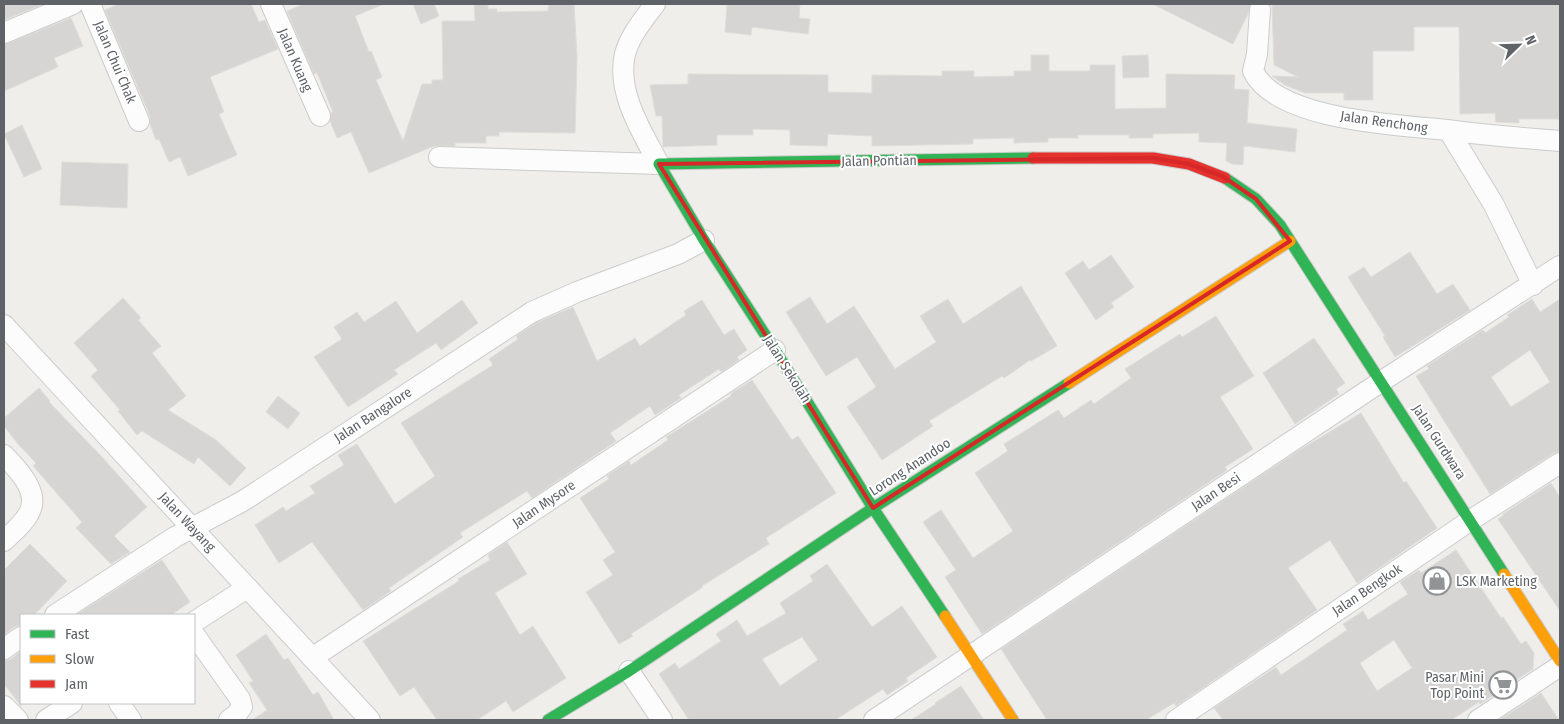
<svg xmlns="http://www.w3.org/2000/svg" width="1564" height="724" font-family="'Fira Sans Condensed',sans-serif">
  <style>
    .building { fill: #d6d5d3; stroke: #deddd9; fill-rule: evenodd }
    .lines { fill: none; stroke-linecap: round; stroke-linejoin: round }
    .street-casing { stroke: #cbcccc; stroke-width: 22 }
    .fast-casing { stroke: #cacacb; stroke-width: 13 }
    .slow-casing { stroke: #cacacb; stroke-width: 13 }
    .jam-casing { stroke: #cacacb; stroke-width: 13 }
    .street { stroke: #fdfcfc; stroke-width: 20 }
    .fast { stroke: #30b455; stroke-width: 11 }
    .slow { stroke: #ff9f0a; stroke-width: 11 }
    .jam { stroke: #e5322d; stroke-width: 11 }
    .marked { fill: none; stroke: #d62828; stroke-width: 4; stroke-linejoin: round }
    .labels { text-anchor: middle; dominant-baseline: central; stroke-width: 4; stroke-linejoin: round; paint-order: stroke }
    .street-label { font-size: 14px; fill: #5f6368; stroke: #fff }
    .poi-label { font-size: 14px; fill: #5f6368; stroke: #fff; text-anchor: start }
  </style>
  <rect width="100%" height="100%" fill="#efeeea"/>
  <path class="building" d="M4,4H43L4,20Z
    M119,4H251L259,22L265,20L278,49L210,77L224,112L219,114L237,155L188,176L180,157L169,162L159,139L156,140L150,124V116L105,10Z
    M304,4H384L355,16L369,52L371,51L382,77L376,80L403,141L422,84H432V80H443L442,21H475L474,4H488V9H497V12L548,11L549,4H574L577,57L575,133L499,132V136H486V143H455V146H434L369,173L351,132L337,138L330,121L331,113L333,112L317,73L314,74L287,11Z
    M413,4H434L439,16L421,24Z
    M727,4H800L799,18L810,19L808,34L752,27L751,35L725,32Z
    M1153,4H1250L1248,14L1233,44Z
    M1272,4H1560V119H1519V123L1496,122L1495,113L1460,114L1459,27H1414V51H1373V100H1344V93H1305L1285,85L1272,76L1298,77L1274,65Z
    M71,18L83,46L54,58L58,67L4,91V45Z
    M1031,55H1049V71H1090V65H1115V109L1166,108V74L1235,75L1234,89L1249,90L1247,123L1297,129L1295,152L1244,146L1243,165L1232,164L1226,161L1227,143L1199,142V133L1153,134V138H1129V135H1078V138H1048V142L1014,143V138L973,139V144L872,146V136L828,134L827,146L790,145V130L753,129V135H717V145L663,147L662,116H656L650,85L688,84V74L828,75V92L872,93V75L942,76V71H974V77L1014,76V71H1031Z
    M1148,55L1149,77L1123,78L1122,56Z
    M22,125L42,169L24,177L4,134Z
    M62,162L128,164L127,208L60,205Z
    M1410,252L1437,294L1453,284L1470,310L1395,357L1383,337L1385,336L1348,277L1364,267L1371,277Z
    M1111,255L1134,287L1111,303L1114,307L1096,320L1065,273L1083,261L1089,270Z
    M1021,286L1057,346L1031,361L1030,360L1004,378L1002,376L929,421L933,426L882,460L847,407L876,387L857,357L826,376L786,312L810,297L827,324L854,306L895,369L936,342L920,316L948,299L963,324Z
    M123,298L141,318L138,320L161,346L152,353L186,396L168,410L216,440L246,468L230,486L198,457L194,464L142,431L137,435L118,411L120,410L91,376L98,370L74,343Z
    M1532,299L1540,312L1560,299V451L1554,453L1490,494L1416,376L1429,369L1427,366L1483,330L1485,333L1509,317L1507,315ZM1530,350L1550,382L1511,407L1491,377Z
    M462,300L478,323L441,350L436,343L394,370L398,374L348,407L314,357L342,339L334,327L357,312L364,322L396,301L417,333Z
    M702,300L724,335L734,329L747,350L737,357L739,360L721,372L719,369L679,395L681,398L655,415L650,406L610,433L616,441L532,498L527,491L460,533L463,537L389,588L391,591L363,610L312,542L279,563L255,525L283,507L286,511L315,493L310,486L344,465L338,455L357,444L395,504L435,476L401,423L493,365L489,359L518,339L516,336L538,322L573,307L597,361L635,338L640,346L686,315L684,311Z
    M1216,316L1254,376L1220,397L1253,449L1225,467L1227,470L982,634L945,577L956,570L923,522L941,510L973,558L1013,531L975,473L1008,451L1004,444L1058,410L1064,418L1091,400L1094,404L1131,378L1125,369L1180,334L1182,337Z
    M1314,338L1345,383L1336,389L1339,394L1295,424L1263,373Z
    M752,380L792,440L798,436L836,493L766,538L769,544L702,586L703,587L631,634L633,636L619,644L586,592L613,575L603,560L615,552L580,498L609,479L607,476L629,461L631,465L668,440L666,437L731,396L730,395L733,392Z
    M39,388L50,401L49,402L101,456L147,507L114,536L130,552L111,564L76,528L82,522L33,466L36,463L18,444L4,426V418Z
    M278,396L300,413L288,429L266,412Z
    M1361,413L1404,483L1406,481L1437,528L1357,583L1330,540L1288,568L1317,610L1176,706L1174,703L1146,720H1047L1001,649L1298,451Z
    M1551,483L1560,498V611L1498,519L1504,515L1503,514Z
    M507,542L527,574L495,593L520,635L533,626L566,678L513,712L506,701L477,720H437L414,687L400,696L363,641L459,581L458,579L490,560L488,555Z
    M30,544L67,581L34,615H21V625L14,627L4,635V570Z
    M1456,550L1501,618L1503,617L1521,644L1526,641L1534,653L1533,669L1480,704L1479,702L1451,720H1223L1214,708L1276,667L1281,675L1347,630L1343,624L1363,611L1368,620L1408,594L1400,582L1419,570L1421,573ZM1394,640L1412,668L1377,691L1360,663Z
    M162,560L190,602L171,615H76Z
    M827,564L872,627L902,606L937,657L906,678L908,681L887,695L883,689L835,720H689L659,674L675,663L679,669L721,641L716,634L737,620L747,636L786,613L780,603L813,581L810,576ZM802,637L818,660L780,686L762,659Z
    M266,634L284,660L288,658L313,695L318,692L334,720H252L267,710L249,683L253,681L236,655Z
    M21,651V706L4,684V661L11,659Z
    M961,686L984,720H911L936,704L935,703Z
    M1541,693L1559,720H1499Z"/>
  <g class="lines">
    <g class="street-casing">
      <path id="street" d="M90,4L139,121
        M271,4L320,116
        M1260,10L1257,54L1253,71C1276,120 1398,125 1447,130C1484,135 1522,138 1560,141
        M4,33L73,4
        M1449,131L1494,205L1533,285
        M439,157L659,164C642,132 616,92 625,54C630,35 644,19 655,4
        M4,325L370,720
        M4,455C18,470 42,493 28,515C22,525 12,533 4,541
        M55,615L175,537L243,501L532,312L577,292L678,254L704,240
        M194,622L247,588
        M194,634L240,699L242,707L236,715L229,720
        M4,649L21,637
        M312,658L775,350
        M629,671L662,720
        M119,703L131,720
        M4,706L18,720
        M46,720L72,703
        M874,720L1382,381L1560,266
        M1176,720L1471,520L1560,463
        M1478,720L1560,666"/>
    </g>
    <g class="fast-casing">
      <path id="fast" d="M659,164L1033,158
        M659,164L704,240L775,350L873,508L945,616
        M1225,178L1256,199L1280,225L1504,574
        M548,720L629,671L873,508L1069,383"/>
    </g>
    <g class="slow-casing">
      <path id="slow" d="M1069,383L1290,241
        M1504,574L1560,661
        M945,616L1013,720"/>
    </g>
    <g class="jam-casing">
      <path id="jam" d="M1033,158H1153L1189,164L1225,178"/>
    </g>
    <use href="#street" class="street"/>
    <use href="#fast" class="fast"/>
    <use href="#slow" class="slow"/>
    <use href="#jam" class="jam"/>
  </g>
  <path class="marked" d="M1153,158L1189,164L1222,176L1256,199L1290,241L873,508L659,164Z"/>
  <defs>
    <g id="shop-ring" transform="scale(1.4375)"><circle r="9.5" fill="#fff" stroke="#919496" stroke-width="1.5"/><path d="M-5-2.5h2.3a2.7 3.5 0 0 1 5.4 0H5L5.5 6h-11ZM-1.5-2.5h3a1.5 2.3 0 0 0-3 0Z" fill="#919496"/></g>
    <g id="supermarket-ring" transform="scale(1.4375)"><circle r="9.5" fill="#fff" stroke="#919496" stroke-width="1.5"/><path d="M-6-5.5h2.5l.6 2H6L4.5 2H-2.5L-4.4-4H-6ZM-1.5 3.2a1.3 1.3 0 1 0 .1 0ZM3 3.2a1.3 1.3 0 1 0 .1 0Z" fill="#919496"/></g>
  </defs>
  <g fill-rule="evenodd">
    <use href="#shop-ring" x="1437" y="581"/>
    <use href="#supermarket-ring" x="1503" y="685"/>
  </g>
  <g class="labels">
    <g class="street-label">
      <text transform="translate(295 60) rotate(67)">Jalan Kuang</text>
      <text transform="translate(115 62) rotate(67)">Jalan Chui Chak</text>
      <text transform="translate(1384 122) rotate(8)">Jalan Renchong</text>
      <text transform="translate(879 161) rotate(-1)">Jalan Pontian</text>
      <text transform="translate(787 369) rotate(58)">Jalan Sekolah</text>
      <text transform="translate(373 415) rotate(-33)">Jalan Bangalore</text>
      <text transform="translate(1439 442) rotate(57)">Jalan Gurdwara</text>
      <text transform="translate(910 467) rotate(-33)">Lorong Anandoo</text>
      <text transform="translate(1216 492) rotate(-34)">Jalan Besi</text>
      <text transform="translate(544 504) rotate(-34)">Jalan Mysore</text>
      <text transform="translate(187 522) rotate(47)">Jalan Wayang</text>
      <text transform="translate(1367 590) rotate(-34)">Jalan Bengkok</text>
    </g>
    <g class="poi-label">
      <text x="1456" y="581">LSK Marketing</text>
      <text x="1484" y="677" text-anchor="end">Pasar Mini<tspan x="1484" dy="16">Top Point</tspan></text>
    </g>
  </g>
  <rect width="1564" height="724" fill="none" stroke="#5f6368" stroke-width="10"/>
  <rect x="20" y="614" width="175" height="90" fill="#ffffff" stroke="#bfc1c3"/>
  <rect x="30" y="630" width="25" height="8" fill="#30b455" stroke="#bfc1c3"/>
  <text x="65" y="639" font-size="15" fill="#5f6368">Fast</text>
  <rect x="30" y="655" width="25" height="8" fill="#ff9f0a" stroke="#bfc1c3"/>
  <text x="65" y="664" font-size="15" fill="#5f6368">Slow</text>
  <rect x="30" y="680" width="25" height="8" fill="#e5322d" stroke="#bfc1c3"/>
  <text x="65" y="689" font-size="15" fill="#5f6368">Jam</text>
  <g transform="translate(1519 45) rotate(67)" stroke="#ffffff" stroke-width="4" paint-order="stroke">
  <path d="M0-4L9 19L0 12L-9 19Z" fill="#5f6368"/>
  <text y="-8" font-size="14" font-weight="bold" text-anchor="middle" fill="#5f6368">N</text>
  </g>
</svg>
